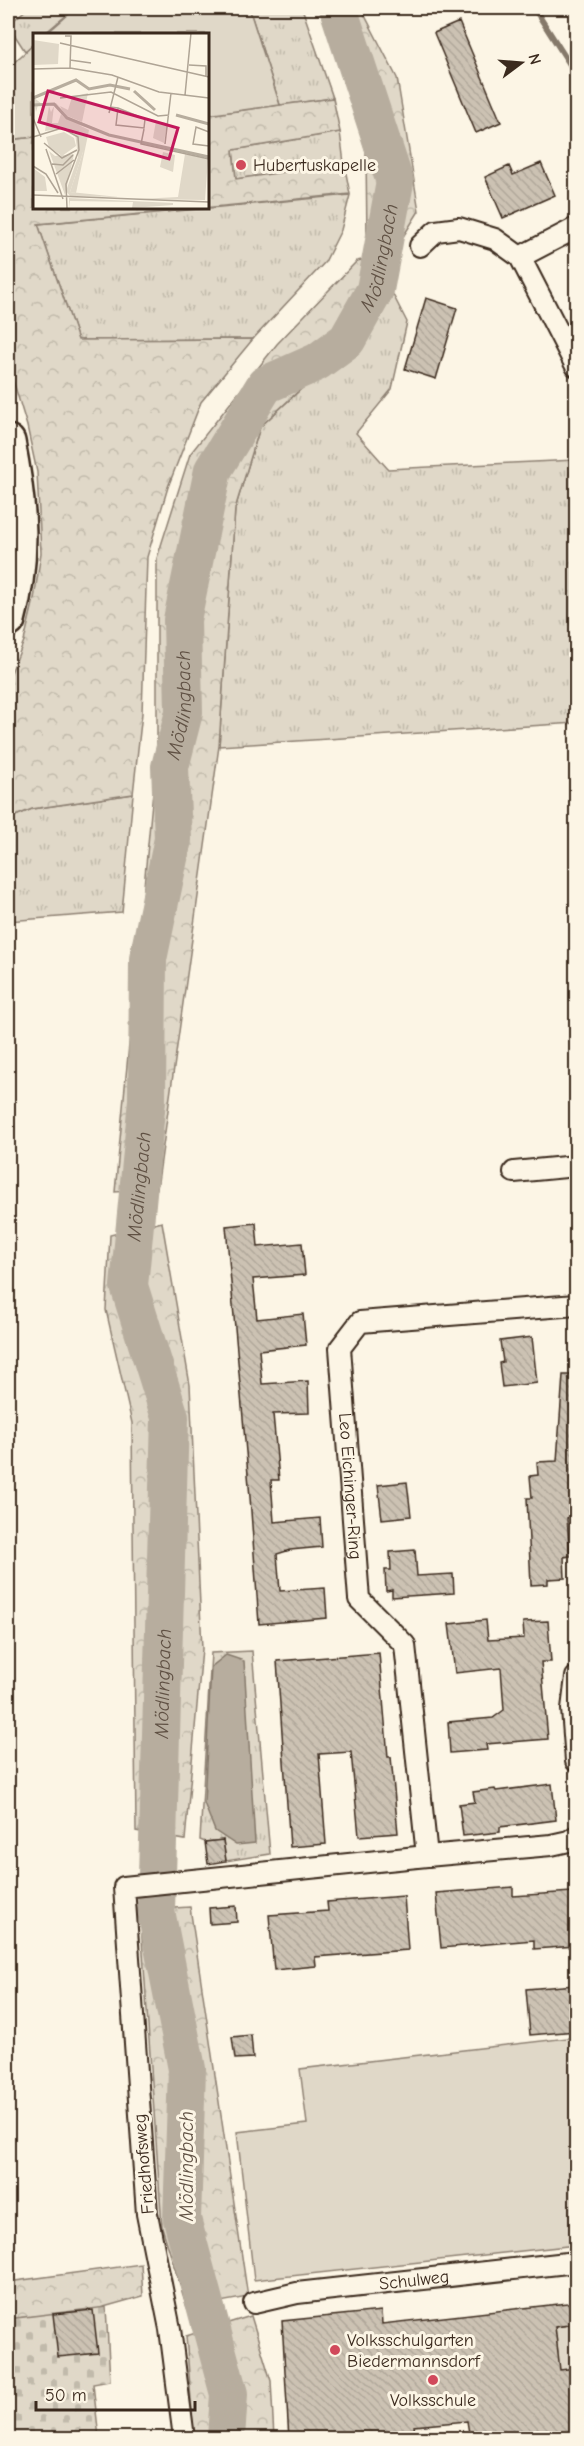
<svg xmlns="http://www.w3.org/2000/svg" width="584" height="2446" font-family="'Comic Neue',sans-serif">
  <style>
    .grass { fill: url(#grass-tufts); stroke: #8e8173; stroke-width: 1.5 }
    .forest { fill: url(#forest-crowns); stroke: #8e8173; stroke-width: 1.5 }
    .cemetery { fill: url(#cemetery-stones); stroke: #8e8173; stroke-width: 1.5 }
    .park { fill: #e0d8c8; stroke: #8e8173; stroke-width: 1.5 }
    .water { fill: #b7ad9e; stroke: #85796b; stroke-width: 1.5 }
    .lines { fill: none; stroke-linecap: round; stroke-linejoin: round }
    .stream { stroke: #85796b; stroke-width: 6 }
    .river { stroke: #b7ad9e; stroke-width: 38 }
    .building { fill: url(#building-back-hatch); stroke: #3b2a1e; stroke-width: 1.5 }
    .minor-casing { stroke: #3b2a1e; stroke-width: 24 }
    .motorway-casing { stroke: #3b2a1e; stroke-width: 38 }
    .minor { stroke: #fcf5e5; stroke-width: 20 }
    .motorway { stroke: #fcf5e5; stroke-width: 33 }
    .poi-dot { fill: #d1495b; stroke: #fcf5e5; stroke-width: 2 }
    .labels { text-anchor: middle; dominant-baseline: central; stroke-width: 6; stroke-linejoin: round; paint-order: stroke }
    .poi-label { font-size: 18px; fill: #3b2a1e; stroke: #fcf5e5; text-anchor: start }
    .street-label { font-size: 18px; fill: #3b2a1e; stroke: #fcf5e5 }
    .water-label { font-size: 20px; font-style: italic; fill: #605144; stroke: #fcf5e5 }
    .inset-river { fill: none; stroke: #b7ad9e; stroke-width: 3 }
    .inset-road { fill: none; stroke: #afa495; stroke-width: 1.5 }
    .view { fill: #c2185b; fill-opacity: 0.15; stroke: #c2185b; stroke-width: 3 }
    .inset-edge { fill: none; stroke: #3b2a1e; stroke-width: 3 }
  </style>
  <defs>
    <pattern id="grass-tufts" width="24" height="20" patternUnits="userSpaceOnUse" patternTransform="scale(1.5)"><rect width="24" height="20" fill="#e0d8c8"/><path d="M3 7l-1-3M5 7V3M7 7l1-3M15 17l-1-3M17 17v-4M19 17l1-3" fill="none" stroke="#c1baab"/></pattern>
    <pattern id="forest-crowns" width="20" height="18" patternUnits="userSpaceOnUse" patternTransform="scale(1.5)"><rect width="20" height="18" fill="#e0d8c8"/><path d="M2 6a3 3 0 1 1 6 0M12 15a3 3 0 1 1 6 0" fill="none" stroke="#c1baab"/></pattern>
    <pattern id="cemetery-stones" width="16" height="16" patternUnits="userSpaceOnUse" patternTransform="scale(1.5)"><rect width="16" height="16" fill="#e0d8c8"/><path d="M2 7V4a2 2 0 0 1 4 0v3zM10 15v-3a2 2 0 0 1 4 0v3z" fill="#c1baab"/></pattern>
    <pattern id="building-back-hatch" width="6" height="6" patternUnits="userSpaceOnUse" patternTransform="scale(1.5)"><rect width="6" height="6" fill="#ccc2b3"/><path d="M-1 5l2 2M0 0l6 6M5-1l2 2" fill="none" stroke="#b0a79a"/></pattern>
  </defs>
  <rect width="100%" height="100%" fill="#fcf5e5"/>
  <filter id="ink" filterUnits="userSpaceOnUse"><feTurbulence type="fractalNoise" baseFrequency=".0167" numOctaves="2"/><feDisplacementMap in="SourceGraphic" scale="12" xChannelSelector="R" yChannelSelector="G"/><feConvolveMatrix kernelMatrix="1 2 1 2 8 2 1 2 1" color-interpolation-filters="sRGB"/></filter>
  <g filter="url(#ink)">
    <path class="grass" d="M28,8H75L44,34H34V43L25,51L8,25Z
      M249,8H302L333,98L280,105Z
      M340,132L344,163L236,179L233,150Z
      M350,195L341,230L325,262L253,339L78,340L38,224Z
      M388,285L407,322L392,389L356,433L388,469L576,460V723L219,746L235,509L260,427L349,345Z
      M133,794L122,912L8,921V819L32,809Z
      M252,1651L270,1854L226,1861L223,1840L205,1842L200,1840L211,1653Z"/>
    <path class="forest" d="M322,8H361L397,78L419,211L401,240L367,241L366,151Z
      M333,98L340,132L233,150L236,179L344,163L350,194L38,224L78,340L253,339L201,402L168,487L147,557L142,713L133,794L32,809L8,819V680L24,641L34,599L41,553L37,472L27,426L8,364V140L34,137V207H207V115Z
      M397,253L388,285L349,344L260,427L235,509L219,746L157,1189L115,1192L157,749V558L190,454L277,344L357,261Z
      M162,1222L190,1385L202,1649L185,1840L136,1831L132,1423L106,1310L110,1235Z
      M190,1907L248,2297L187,2308L162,2227L140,1910Z
      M141,2264L143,2296L93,2310L8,2319V2282Z
      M251,2316L271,2381L274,2438H194L186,2336Z"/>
    <path class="cemetery" d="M106,2307L110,2381L93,2384L99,2438H8V2319Z"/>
    <path class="park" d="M76,8H249L280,105L207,115V34H46Z
      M34,44V137L8,140V68Z
      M576,2037V2245L254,2280L237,2132L307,2124L300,2069Z
      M576,2324V2368L473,2384L558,2352L555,2327Z"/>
    <path class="water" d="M226,1655L244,1661L255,1843L236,1845L215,1831L204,1803L211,1667Z"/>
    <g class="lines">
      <path class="stream" d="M534,8L576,74"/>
      <path class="river" id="s1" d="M226,2438L229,2394L182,2219L187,2069L156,1911L170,1417L129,1286L147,1100L148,959L173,839L170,767L184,712L182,620L213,470L265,385L317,362L347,340L375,290L395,182L338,8"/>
    </g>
    <path class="building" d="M459,22L501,122L476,133L434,33Z
      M541,163L555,195L503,218L485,177L509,166L513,175Z
      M426,298L457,308L436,379L405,369Z
      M256,1223L258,1247L302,1243L305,1275L253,1279L257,1319L303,1314L306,1345L259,1350L262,1384L308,1381L309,1413L273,1414L279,1480H271L274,1522L320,1518L322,1547L290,1550L277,1554L280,1591L325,1588L327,1618L259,1624L250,1497L226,1226Z
      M532,1337L537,1383L502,1387L499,1363L503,1362L500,1341Z
      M563,1375H576V1455H574L576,1494L572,1495L573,1517L567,1518L570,1556L564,1557L565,1578L548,1579V1584L531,1585L527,1498H532L530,1476L538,1475L537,1462L557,1461Z
      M407,1482L411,1516L382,1519L378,1485Z
      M415,1550L417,1576L453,1574L454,1593L392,1597V1590L386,1591L385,1570H391L390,1552Z
      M486,1620L488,1640L524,1638L523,1622L548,1621L551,1662H541L548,1739L486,1744L487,1750L450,1753L448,1722L493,1718L504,1710L501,1668L455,1673L449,1624Z
      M379,1653L388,1757H391L398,1833L359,1836L351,1752L319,1754L326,1844L290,1847L277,1661Z
      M552,1784L556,1820L500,1827V1832L463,1836L459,1804L475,1802L473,1792L495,1789L496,1791Z
      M223,1840L226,1861L208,1864L205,1842Z
      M513,1887V1896L572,1892L576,1946L534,1949V1940L441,1948L436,1893Z
      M404,1896L408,1950L315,1957L316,1966L274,1970L269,1915L328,1911L327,1902Z
      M236,1906L237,1922L210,1924L209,1908Z
      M575,1985L576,2031L530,2035L526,1989Z
      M251,2035L253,2058L235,2059L232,2037Z
      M576,2302V2324L555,2327L560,2370L576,2368V2439H470L467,2421L414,2426L416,2439H289L282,2321L381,2311L382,2324Z
      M93,2310L98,2353L58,2357L53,2314Z"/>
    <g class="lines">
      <g class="minor-casing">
        <g id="minor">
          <path d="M420,246L436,231L459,228L495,239L520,257L576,366"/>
          <path d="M520,257L576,228"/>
          <path d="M514,1172L576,1166"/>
          <path id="s2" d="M576,1305L360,1322L340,1348L359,1599L405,1645L427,1856L551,1845L569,1841L576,1836"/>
          <path d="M576,1677L572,1709L576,1761"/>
          <path id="s3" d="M254,2303L297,2293L576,2262"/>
          <path d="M184,2438L170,2329L147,2214L124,1887L427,1856"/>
        </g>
      </g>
      <g class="motorway-casing">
        <path id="motorway" d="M8,442C20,504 25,558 8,620"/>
      </g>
      <use href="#minor" class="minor"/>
      <use href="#motorway" class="motorway"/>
    </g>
  </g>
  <g class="poi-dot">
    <circle cx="241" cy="165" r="6"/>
    <circle cx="335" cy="2350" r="6"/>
    <circle cx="433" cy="2380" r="6"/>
  </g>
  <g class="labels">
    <g class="poi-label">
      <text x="253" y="165">Hubertuskapelle</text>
      <text x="347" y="2340">Volksschulgarten<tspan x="347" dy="21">Biedermannsdorf</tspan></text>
      <text x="433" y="2400" text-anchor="middle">Volksschule</text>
    </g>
    <g class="street-label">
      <text stroke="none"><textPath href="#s2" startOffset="388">Leo Eichinger-Ring</textPath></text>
      <text transform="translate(144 2164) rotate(-95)">Friedhofsweg</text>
      <text stroke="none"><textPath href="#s3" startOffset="162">Schulweg</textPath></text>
    </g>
    <g class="water-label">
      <text stroke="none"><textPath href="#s1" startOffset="2276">Mödlingbach</textPath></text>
      <text stroke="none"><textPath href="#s1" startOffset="1754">Mödlingbach</textPath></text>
      <text stroke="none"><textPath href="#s1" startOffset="1268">Mödlingbach</textPath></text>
      <text stroke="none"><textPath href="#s1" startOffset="764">Mödlingbach</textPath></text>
      <text transform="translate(186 2166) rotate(-90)">Mödlingbach</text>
    </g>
  </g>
  <g transform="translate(33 33)">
    <rect width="176" height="176" fill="#fcf5e5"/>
    <path d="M0,7L26,11L25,31L0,32ZM55,60L49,89L32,82L27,73L35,77L39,64ZM50,94L56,97L43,160L37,159L50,119ZM31,99L41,105L43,113L29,123L16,114L13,104ZM16,118L22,123L41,121L32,162ZM152,121L175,126L172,167L106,166L145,164ZM36,165L140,170V172L99,175L100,169L37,168L36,175Z" fill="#e0d8c8"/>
    <path d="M0,64L9,71L23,70L36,84L71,99L46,92L50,94V119L37,159L86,164L37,163L33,158L45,124L42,99L34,95L12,98L16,73L18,79L21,73L19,90H25L28,81L32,85L25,73L5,72L3,79ZM0,135L12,144L14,158H0Z" fill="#e0d8c8"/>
    <path d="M130,119L142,122L140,139L127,134Z" fill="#e0d8c8"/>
    <path d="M123,88L134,90L131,110L120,105Z" fill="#e0d8c8"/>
    <path class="inset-river" d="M101,58L122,77M0,65L43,47L56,56L77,52L97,56M0,72L21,71L34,85L76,102L176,124M143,82L176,91"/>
    <path class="inset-road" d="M32,3H38L37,35M27,10L176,44M37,27L58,30M156,32L173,33V43M0,36L37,35L79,42L126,59L176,65M152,62L158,0M27,65L78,59L125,83L136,82M77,74L85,75L112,86L111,95L83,92L85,75M76,80L85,44M0,85L8,104M111,96L108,111L176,126M176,99L163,94L160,111L176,113M0,104L29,95L45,104L46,117L33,151L34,175M11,110L29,125L44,117M132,111L138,60M13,116L30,166M19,131L30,132L40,122M0,133L13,141L25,160M23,141L41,127M0,162L176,169"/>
    <path class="view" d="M15,58L145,95L136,126L6,89Z"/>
    <rect width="176" height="176" class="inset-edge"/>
  </g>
  <rect width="584" height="2446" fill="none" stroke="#fcf5e5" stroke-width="30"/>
  <rect x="15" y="15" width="554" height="2416" fill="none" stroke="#3b2a1e" stroke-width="2" filter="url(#ink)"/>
  <g transform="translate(521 63) rotate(74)" stroke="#fcf5e5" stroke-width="4.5" paint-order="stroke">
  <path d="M0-4.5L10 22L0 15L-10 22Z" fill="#3b2a1e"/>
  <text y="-9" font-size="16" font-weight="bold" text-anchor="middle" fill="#3b2a1e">N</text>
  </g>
  <path d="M36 2401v9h159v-9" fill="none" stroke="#3b2a1e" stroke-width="3"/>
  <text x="45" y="2401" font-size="18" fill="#3b2a1e" stroke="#fcf5e5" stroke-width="4.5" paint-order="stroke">50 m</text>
</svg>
